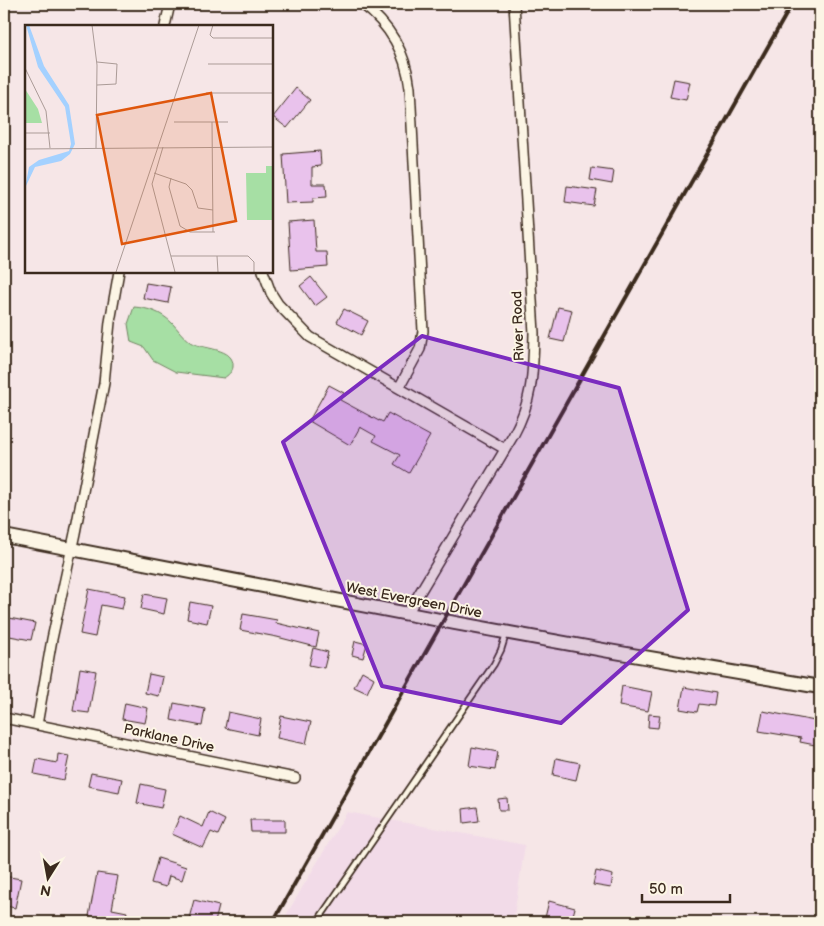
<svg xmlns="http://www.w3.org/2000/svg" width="824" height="926" font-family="'Balsamiq Sans',sans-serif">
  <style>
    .built { fill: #f2dbe8 }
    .green { fill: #a6dfa4; stroke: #708461 }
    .building { fill: #e9c2ec; stroke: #3b2a1e }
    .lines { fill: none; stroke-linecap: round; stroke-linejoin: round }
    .lane-casing { stroke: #3b2a1e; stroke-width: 8 }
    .street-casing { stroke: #3b2a1e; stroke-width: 12 }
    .secondary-casing { stroke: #3b2a1e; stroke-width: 16 }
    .lane { stroke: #fcf5e5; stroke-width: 4.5 }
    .street { stroke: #fcf5e5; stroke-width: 9 }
    .secondary { stroke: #fcf5e5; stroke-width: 12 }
    .rail { stroke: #3b2a1e; stroke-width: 4 }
    .marked { fill: #7b2cbf; fill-opacity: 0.2; stroke: #7b2cbf; stroke-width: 4; stroke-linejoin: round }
    .labels { text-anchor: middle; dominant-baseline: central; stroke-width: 4; stroke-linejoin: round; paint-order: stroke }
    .street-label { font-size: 14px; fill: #3b2a1e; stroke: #fcf5e5 }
    .inset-road { fill: none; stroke: #ab9b97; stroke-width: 1 }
    .view { fill: #df570d; fill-opacity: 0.15; stroke: #df570d; stroke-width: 2.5 }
    .inset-edge { fill: none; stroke: #3b2a1e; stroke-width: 2.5 }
  </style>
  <rect width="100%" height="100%" fill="#f6e6e7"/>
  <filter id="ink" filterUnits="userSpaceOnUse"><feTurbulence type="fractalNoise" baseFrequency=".02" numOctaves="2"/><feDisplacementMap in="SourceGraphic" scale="10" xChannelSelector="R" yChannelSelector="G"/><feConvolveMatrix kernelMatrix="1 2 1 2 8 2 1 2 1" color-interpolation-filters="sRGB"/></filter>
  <g filter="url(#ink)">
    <path class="built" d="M347,812L525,845L513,922H282Z"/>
    <path class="green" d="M134,307C148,308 161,312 172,323C178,329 183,337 190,342C203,350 235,347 233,367C232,372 228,375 224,378L176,372L153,360L144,347L131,342L128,324Z"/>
    <path class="building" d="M674,79L690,82L686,100L670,97Z
      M296,88L310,100L287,128L273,117Z
      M320,151L321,166L312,167V184H326L327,197L313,198V202L286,203L283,154Z
      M592,168L614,171L612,184L590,180Z
      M567,186L597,190L594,206L565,202Z
      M314,220L316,252H327L328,267L291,270L288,222Z
      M311,277L327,297L315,306L300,286Z
      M146,283L171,287L168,303L143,298Z
      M558,307L572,310L564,342L550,339Z
      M344,309L368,321L361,335L337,322Z
      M329,385L344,393L340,400L379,421V420L383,422L388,413L430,436L409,473L394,464L400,455L373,441L376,436L360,427L350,445L309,421Z
      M89,589L125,596L122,609L101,605L95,637L80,634Z
      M144,594L167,598L164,614L141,609Z
      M190,602L211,606L207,623L187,619Z
      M243,614L277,620L276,623L319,633L316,647L277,637L240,630Z
      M4,617L35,623L31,640L4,635Z
      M355,641L367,644L363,658L352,655Z
      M313,648L328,652L324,668L309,665Z
      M80,668L96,671L89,713L73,711Z
      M362,671L374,678L367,693L354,687Z
      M149,674L163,677L159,696L145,693Z
      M622,686L652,692L648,711L619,706Z
      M684,687L716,693L714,706L699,704L697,712L680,709Z
      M125,703L148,708L145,723L122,719Z
      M174,703L205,709L202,726L171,720Z
      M763,711L820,722V746L800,742L801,738L759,731Z
      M228,712L261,719L258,735L225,728Z
      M649,714L660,715L658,728L648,727Z
      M281,716L311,722L306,744L277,738Z
      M472,747L498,752L495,770L469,766Z
      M58,754L69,756L64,780L34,774L37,759L57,763Z
      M556,758L580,763L576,780L553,775Z
      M91,773L122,779L119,792L88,786Z
      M141,784L165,789L161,808L137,803Z
      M507,798L508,810H499L498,799Z
      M477,807L479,821L464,823L463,809Z
      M209,812L225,820L218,835L211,832L203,848L172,834L180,816L203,827Z
      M250,820H285V832H251Z
      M158,858L186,867L182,880L169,876L166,887L151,883Z
      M596,871L613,875L611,888L593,885Z
      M97,873L118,876L112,909L127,912L124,922H109V920L89,916Z
      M4,876L21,879L15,908L6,906L8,895H4Z
      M194,900L219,906L215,922H188Z
      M549,901L575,908L571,922H544Z"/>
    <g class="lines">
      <g class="lane-casing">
        <path id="lane" d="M317,922L494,664L501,650L506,634"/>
      </g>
      <g class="street-casing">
        <path id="street" d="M362,4C390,25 406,53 410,88L423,331L420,349L399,388
          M165,26L170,4
          M263,271L271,293L278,304L310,337L505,449
          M407,614L513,436C533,399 533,374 534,333L514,4
          M4,718L295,778
          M37,725L52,639L75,533L104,383L110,322L119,271"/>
      </g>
      <g class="secondary-casing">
        <path id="secondary" d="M4,536L455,623L609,651L820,687"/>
      </g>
      <use href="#lane" class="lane"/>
      <use href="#street" class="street"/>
      <use href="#secondary" class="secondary"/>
      <path class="rail" d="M273,922L792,4"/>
    </g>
  </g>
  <path class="marked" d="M422,336L619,388L688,610L561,723L382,686L283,442Z"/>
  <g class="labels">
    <g class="street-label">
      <text transform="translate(518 326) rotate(-92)">River Road</text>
      <text transform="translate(414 600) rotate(11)">West Evergreen Drive</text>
      <text transform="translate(169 738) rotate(12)">Parklane Drive</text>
    </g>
  </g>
  <g transform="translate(25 25)">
    <rect width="248" height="248" fill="#f6e6e7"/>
    <path d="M0,64L13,84L17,98H0ZM241,141H247V195H222L221,148H241Z" fill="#a6dfa4"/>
    <path d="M1,0H4L19,41L44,80L50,119L45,129L36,136L10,142L0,163L4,142L14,135L44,126L46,119L40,82L13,42Z" fill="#a4d1ff"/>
    <path class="inset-road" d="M67,0L72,40L71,123M188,0L185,10L188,13H248M183,39H248M0,43L21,86L25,123M72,60L91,59L92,39L72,37M181,68H248M149,97H203M187,97L188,207M0,108H25M138,122L127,159L150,247M0,124L248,122M129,148L161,159L167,165L173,183L188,185M146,153L144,162L155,201L165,207H190M146,231H223L229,237V247M192,231L193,247M91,247L174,0"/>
    <path class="view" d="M186,68L211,196L97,219L72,90Z"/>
    <rect width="248" height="248" class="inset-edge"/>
  </g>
  <rect width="824" height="926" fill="none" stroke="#fcf5e5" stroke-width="20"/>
  <rect x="10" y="10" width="804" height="906" fill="none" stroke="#3b2a1e" stroke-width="2" filter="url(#ink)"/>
  <g transform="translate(48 878) rotate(191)" stroke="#fcf5e5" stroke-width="4" paint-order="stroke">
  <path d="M0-4L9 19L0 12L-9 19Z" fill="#3b2a1e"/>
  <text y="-8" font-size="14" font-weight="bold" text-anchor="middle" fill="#3b2a1e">N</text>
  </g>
  <path d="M642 894v8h88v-8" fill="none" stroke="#3b2a1e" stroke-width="2.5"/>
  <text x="649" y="894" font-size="15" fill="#3b2a1e" stroke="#fcf5e5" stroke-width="4" paint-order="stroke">50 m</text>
</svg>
